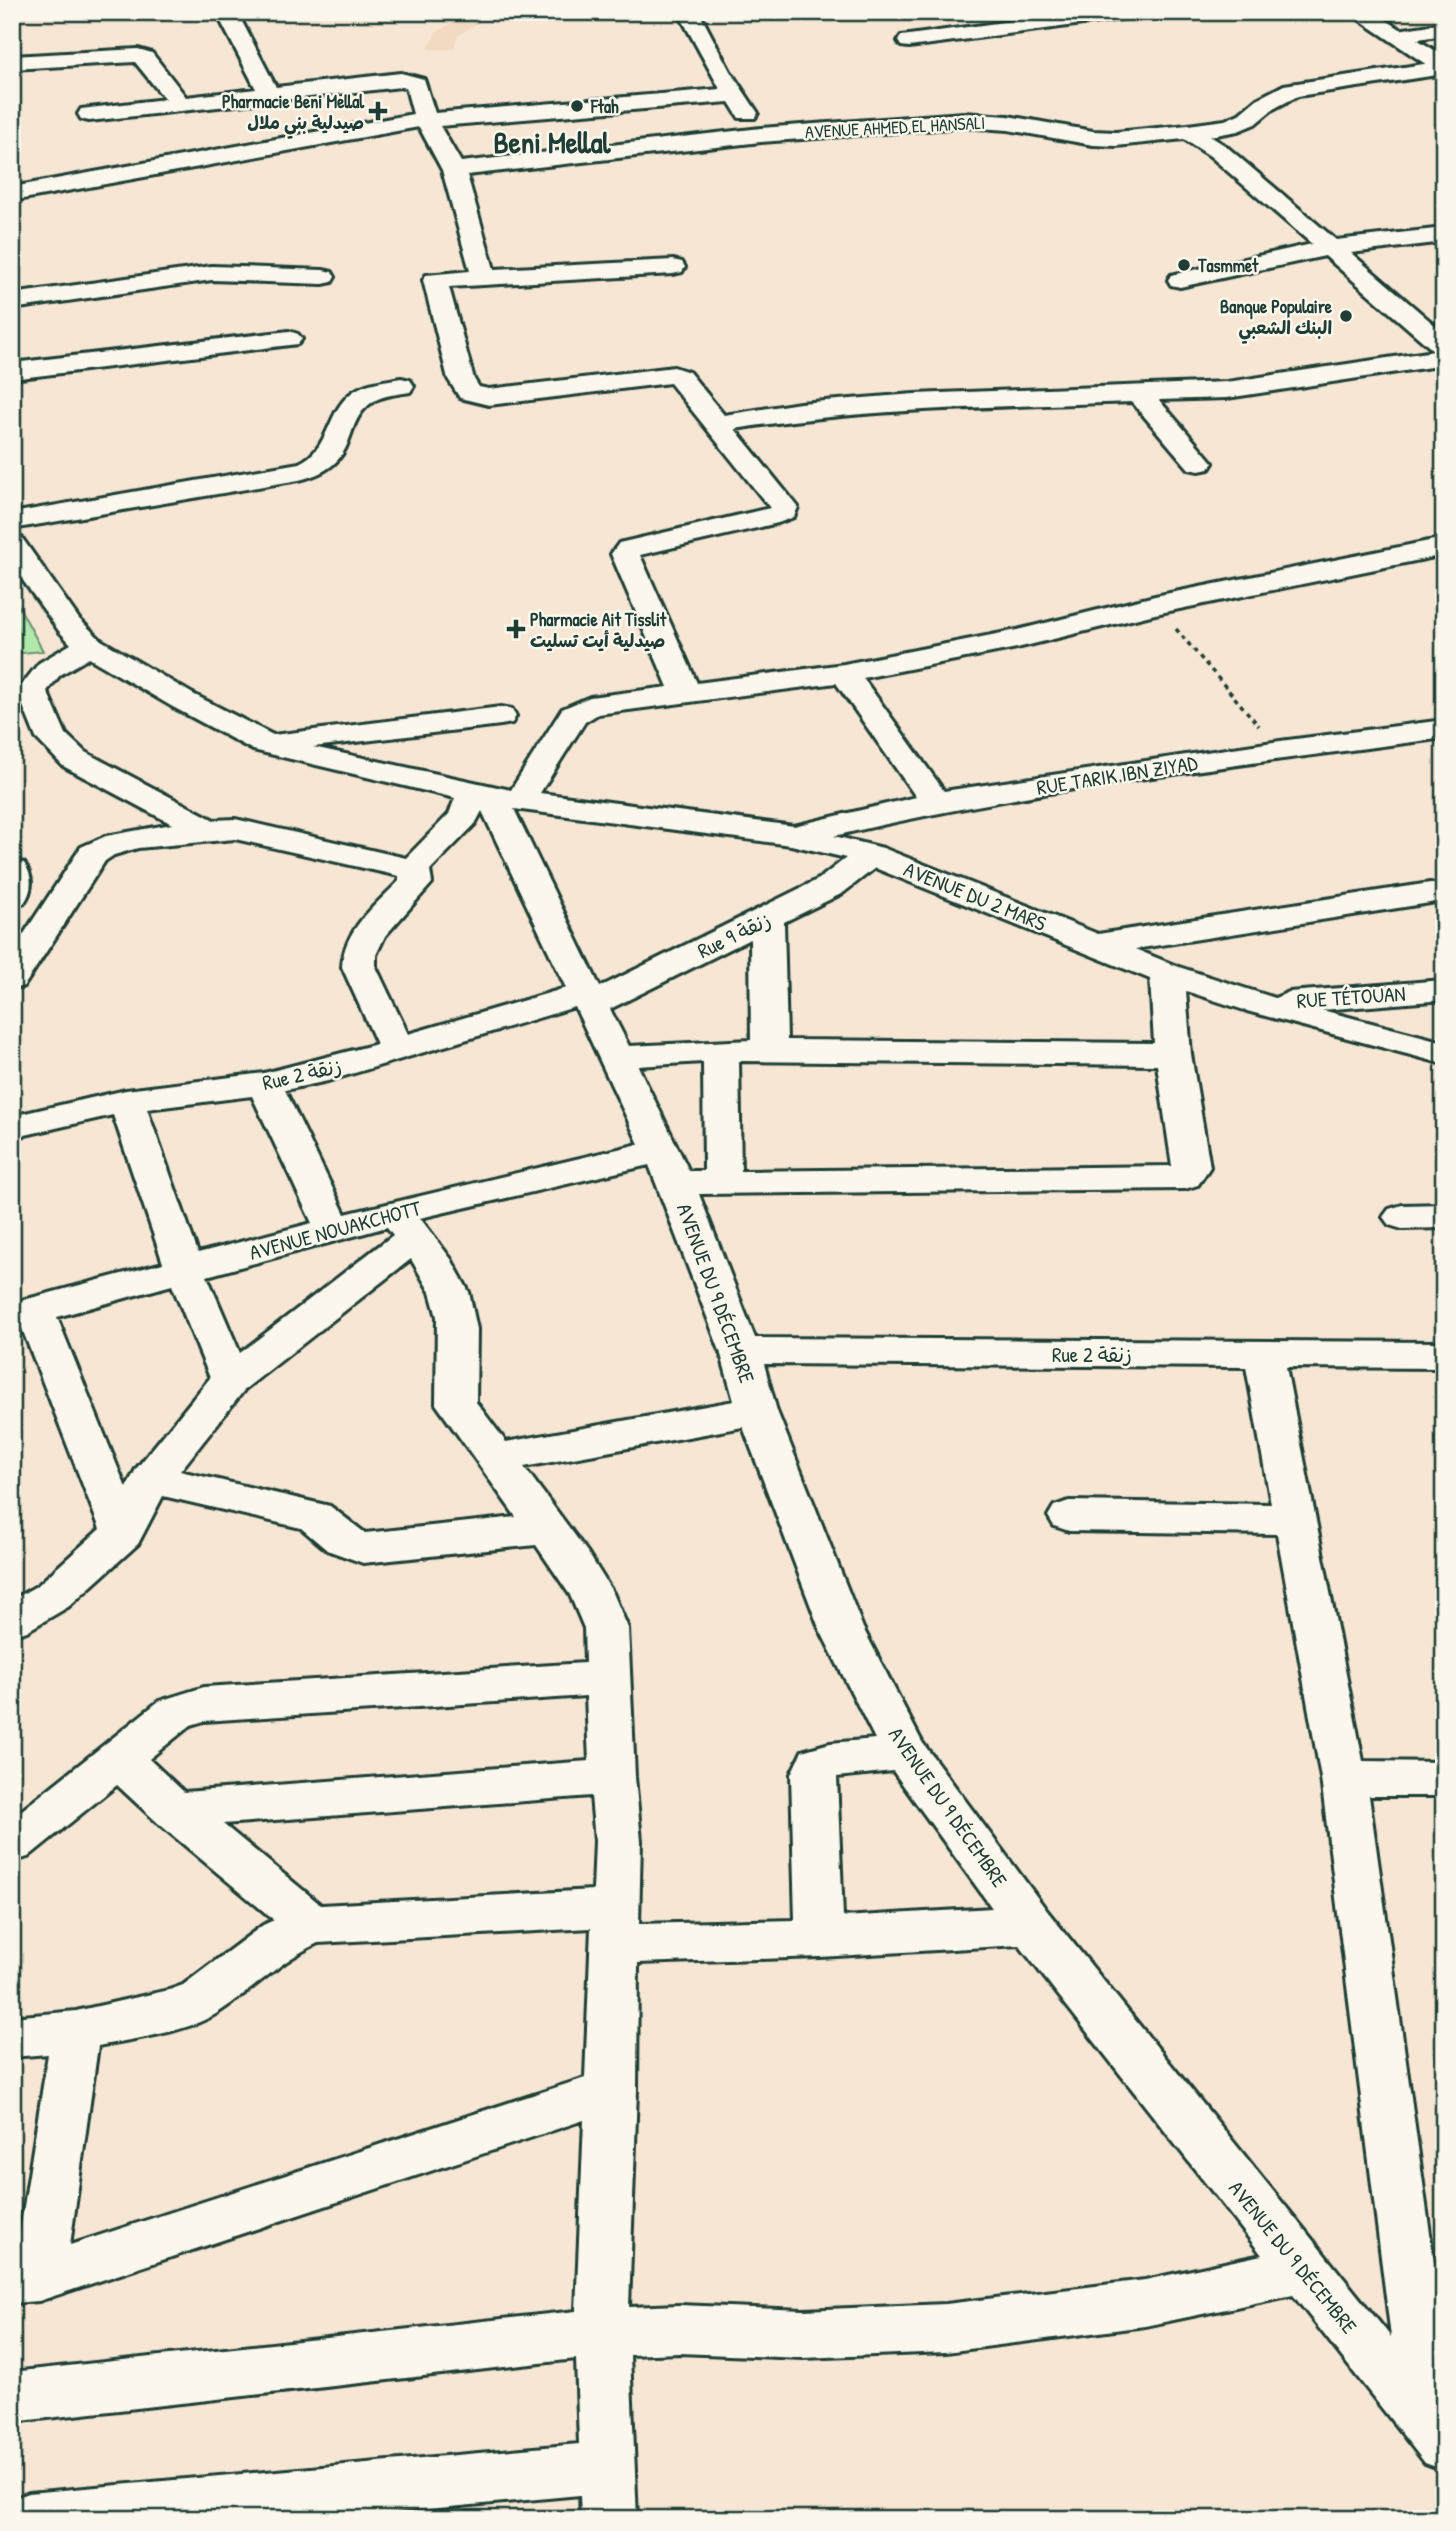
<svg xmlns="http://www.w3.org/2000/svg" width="1456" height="2531" font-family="'Patrick Hand','Playpen Sans Arabic',sans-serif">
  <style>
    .built { fill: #f2dac2 }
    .green { fill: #b1e8ab; stroke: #689270; stroke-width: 2 }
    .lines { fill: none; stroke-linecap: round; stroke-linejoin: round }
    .minor-casing { stroke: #1f3d34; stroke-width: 6 }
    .major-casing { stroke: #1f3d34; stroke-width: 6 }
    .path { stroke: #1f3d34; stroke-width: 3.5; stroke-dasharray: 4.5 4.5; stroke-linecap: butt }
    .minor { fill: #fbf7ec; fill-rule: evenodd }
    .major { fill: #fbf7ec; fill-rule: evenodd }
    .poi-dot { fill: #1f3d34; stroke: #fbf7ec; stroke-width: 2.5 }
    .labels { text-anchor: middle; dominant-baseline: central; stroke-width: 5; stroke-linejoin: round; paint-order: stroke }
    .far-poi-label { font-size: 18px; font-weight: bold; fill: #1f3d34; stroke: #fbf7ec; text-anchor: start }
    .far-street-label { font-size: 18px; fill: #1f3d34; stroke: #fbf7ec }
    .street-label { font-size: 21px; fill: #1f3d34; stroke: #fbf7ec }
    .far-town-label { font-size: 30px; font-weight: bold; fill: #1f3d34; stroke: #fbf7ec }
  </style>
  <rect width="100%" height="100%" fill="#f6e6d3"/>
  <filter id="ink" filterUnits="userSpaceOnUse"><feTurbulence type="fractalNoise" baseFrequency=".0143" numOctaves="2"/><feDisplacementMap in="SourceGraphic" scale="14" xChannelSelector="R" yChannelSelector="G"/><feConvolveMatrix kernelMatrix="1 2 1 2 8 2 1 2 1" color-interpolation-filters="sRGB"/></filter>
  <g filter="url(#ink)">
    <path class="built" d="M475,12H504L477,23L458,36L453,49H428L436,33L458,18Z"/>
    <path class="green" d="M12,594L43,651L12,654Z"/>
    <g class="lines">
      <g class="minor-casing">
        <path id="minor" d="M216,12H237L276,87L401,73L424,79L435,113L720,89L678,12H699L730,71L758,113L755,118H739L729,102L440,126L461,162L761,128L963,113L1008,116L1093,131L1116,132L1188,125L1225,120L1239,114L1257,99L1284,85L1444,61V74L1298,96L1273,109L1255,124L1238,131L1210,136L1226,146L1336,240L1444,228V242L1351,253L1444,333V365L1227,398L1159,400L1213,463L1209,469L1199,471L1189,469L1132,402C999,407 867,408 735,429L798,507L794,517L778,523L640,555L697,683L844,664L1017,630L1155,596L1444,538V555L1155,614L1017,648L863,678L944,791L1280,741L1444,720V738C1240,765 1034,788 834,836L883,848L1098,934L1430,883L1442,886V900L1430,903L1135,949L1179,967L1275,998L1289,992L1444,980V1000L1322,1010L1444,1042V1064L1247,1011L1186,991L1191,1054L1210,1167L1198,1185L1185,1189L699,1194L755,1338L1444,1342V1368L1286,1367L1363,1761L1444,1762V1796H1369L1444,2334V2470L1425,2463L1293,2295L1145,2326L946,2352L803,2358L679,2353L630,2355L637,2519H581L580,2495L320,2519H12V2499L29,2493L579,2444L576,2359L12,2422V2372L576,2311L584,2120L39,2301L12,2303V2257H16L48,2054L12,2057V2017L76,2011L169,1990L183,1985L263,1925L274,1920L158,1823L117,1785L28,1857L12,1862V1818L159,1701L204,1687L585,1663L584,1628L570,1595L536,1545L363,1563L327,1550L301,1528L163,1496L138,1544L68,1607L27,1631L12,1636V1600L38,1585L100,1529L21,1326L12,1329V1303L163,1263L113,1115L12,1138V1116L126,1090L264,1073L377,1044L342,967C343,930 375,906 399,881V876L235,839L138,848L114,855L105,861L24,986L12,989V952L81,847L106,836L172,824L63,766L36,738L17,691L39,663L71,644L59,631L12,565V536L22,538L79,619L101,640L193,694L273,735L501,707L512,709L516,716L512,723L501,725L313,747L511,790L562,709L590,697L668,687L611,554L619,543L770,508L670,383L489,405L460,398L448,379L423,280L426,275L470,271L442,170L419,127L12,201V187L413,114L406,88L401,87L89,121L81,119L78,114L81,109L165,99L135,62L12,69V56L138,49L152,53L186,97L256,89ZM963,127L1008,130L1093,145L1116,146L1184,139L1210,156L1312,244L1171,275L1168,280L1171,285L1180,287L1325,256L1434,351L1227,382L914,394L800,403L724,415L689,372L674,367L489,389L479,387L474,379L449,287L673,274L682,272L685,267L682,262L673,260L494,269L467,175L761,142ZM89,658L171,706L253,750L455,798L449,814L406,858L235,819L214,820L85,752L66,734L47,691L60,675ZM836,683L916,797L794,826L540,793L585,722L598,714ZM514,809L791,845L846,858L819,879L600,987ZM482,811L566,988L408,1034L376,967V955L385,936L432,883L430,870L475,824ZM875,868L1150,979L1154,1043L787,1040L784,922L843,893ZM750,939L751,1040L629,1046L610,1009ZM575,1007L639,1144L345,1214L285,1090L328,1081ZM739,1061L1157,1065L1172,1166L741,1171ZM703,1062L704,1171H689L638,1066ZM252,1096L312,1223L198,1253L147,1109ZM649,1165L720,1351L734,1401L506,1442L476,1402L477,1329L469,1292L451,1259L420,1218ZM387,1227L393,1235L240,1353L207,1276ZM411,1259L430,1292L437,1317L436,1404L516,1517L365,1533L330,1506L180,1471L245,1389ZM172,1285L210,1378L136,1469L126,1488L57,1317ZM764,1364L1246,1367L1271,1504L1069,1501L1054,1506L1048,1516L1054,1526L1069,1531L1277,1534L1321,1778L1391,2337L1048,1912L922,1742L863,1628L777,1411ZM743,1427L819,1628L875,1739L830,1743L802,1751L791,1774L795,1920L639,1924L641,1841L635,1777L628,1628L613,1593L588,1553L524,1467ZM586,1696L589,1761L184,1792L149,1759L191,1725L204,1721ZM893,1771L992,1908L843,1917L837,1777ZM591,1796L595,1841L593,1890L321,1905L223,1824ZM591,1928L585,2078L70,2245L98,2046C137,2038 186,2033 219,2012C253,1990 281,1960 318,1943ZM1019,1945L1262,2255L1145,2280L946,2304L803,2310L679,2305L629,2307L637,2090L638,1963L820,1957Z
          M1078,12H1138L1135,16L1128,18L909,47L901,46L898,41L901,36L909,35Z
          M1444,23V35L1399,42L1391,41L1388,36L1391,31Z
          M212,266L323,270L332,272L335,277L332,282L323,284L212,280L12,309V294Z
          M289,331L298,334L302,339L298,344L12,379V363Z
          M401,378L410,380L414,386L410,392C398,394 384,395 374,401C338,424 365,464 299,480L12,529V513L299,463C331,449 326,410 354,391C367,382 386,381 401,378Z
          M12,860L24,863C33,876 33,890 24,903L12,906Z
          M1444,1204V1228L1402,1229L1389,1225L1383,1217L1389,1209L1402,1205Z"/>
      </g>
      <g class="major-casing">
        <path id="major" d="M1348,12H1373L1444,56V72L1436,71Z"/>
      </g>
      <path class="path" d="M1176,629L1259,726"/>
      <use href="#minor" class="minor"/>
      <use href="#major" class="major"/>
    </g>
  </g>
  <g class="poi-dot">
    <circle cx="577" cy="106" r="7"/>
    <path d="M374.5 100.5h7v7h7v7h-7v7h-7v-7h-7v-7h7z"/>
    <circle cx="1184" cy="265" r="7"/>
    <circle cx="1346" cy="316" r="7"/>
    <path d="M512.5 618.5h7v7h7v7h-7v7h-7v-7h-7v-7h7z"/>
  </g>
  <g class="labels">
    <g class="far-poi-label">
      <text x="364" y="101" text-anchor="end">Pharmacie Beni Mellal<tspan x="364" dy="21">صيدلية بني ملال</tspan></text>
      <text x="591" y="106">Ftah</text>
      <text x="1198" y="265">Tasmmet</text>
      <text x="1332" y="306" text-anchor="end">Banque Populaire<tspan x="1332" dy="21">البنك الشعبي</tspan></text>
      <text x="530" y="619">Pharmacie Ait Tisslit<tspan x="530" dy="21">صيدلية أيت تسليت</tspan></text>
    </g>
    <g class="far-street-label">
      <text transform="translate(895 127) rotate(-3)">AVENUE AHMED EL HANSALI</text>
    </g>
    <g class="street-label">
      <text transform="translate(1117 775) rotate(-9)">RUE TARIK IBN ZIYAD</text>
      <text transform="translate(975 896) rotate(22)">AVENUE DU 2 MARS</text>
      <text transform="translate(734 935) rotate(-26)">Rue 9 زنقة</text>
      <text transform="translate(1351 997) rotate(-4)">RUE TÉTOUAN</text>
      <text transform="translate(302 1074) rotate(-13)">Rue 2 زنقة</text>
      <text transform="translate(335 1230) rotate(-15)">AVENUE NOUAKCHOTT</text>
      <text transform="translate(716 1293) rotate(70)">AVENUE DU 9 DÉCEMBRE</text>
      <text x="1092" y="1354">Rue 2 زنقة</text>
      <text transform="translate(948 1807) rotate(55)">AVENUE DU 9 DÉCEMBRE</text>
      <text transform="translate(1293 2257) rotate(51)">AVENUE DU 9 DÉCEMBRE</text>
    </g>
    <g class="far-town-label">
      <text x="552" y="142">Beni Mellal</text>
    </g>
  </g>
  <rect width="1456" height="2531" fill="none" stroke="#fbf7ec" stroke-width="42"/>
  <rect x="21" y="21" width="1414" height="2489" fill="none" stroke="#1f3d34" stroke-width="2.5" filter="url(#ink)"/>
</svg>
